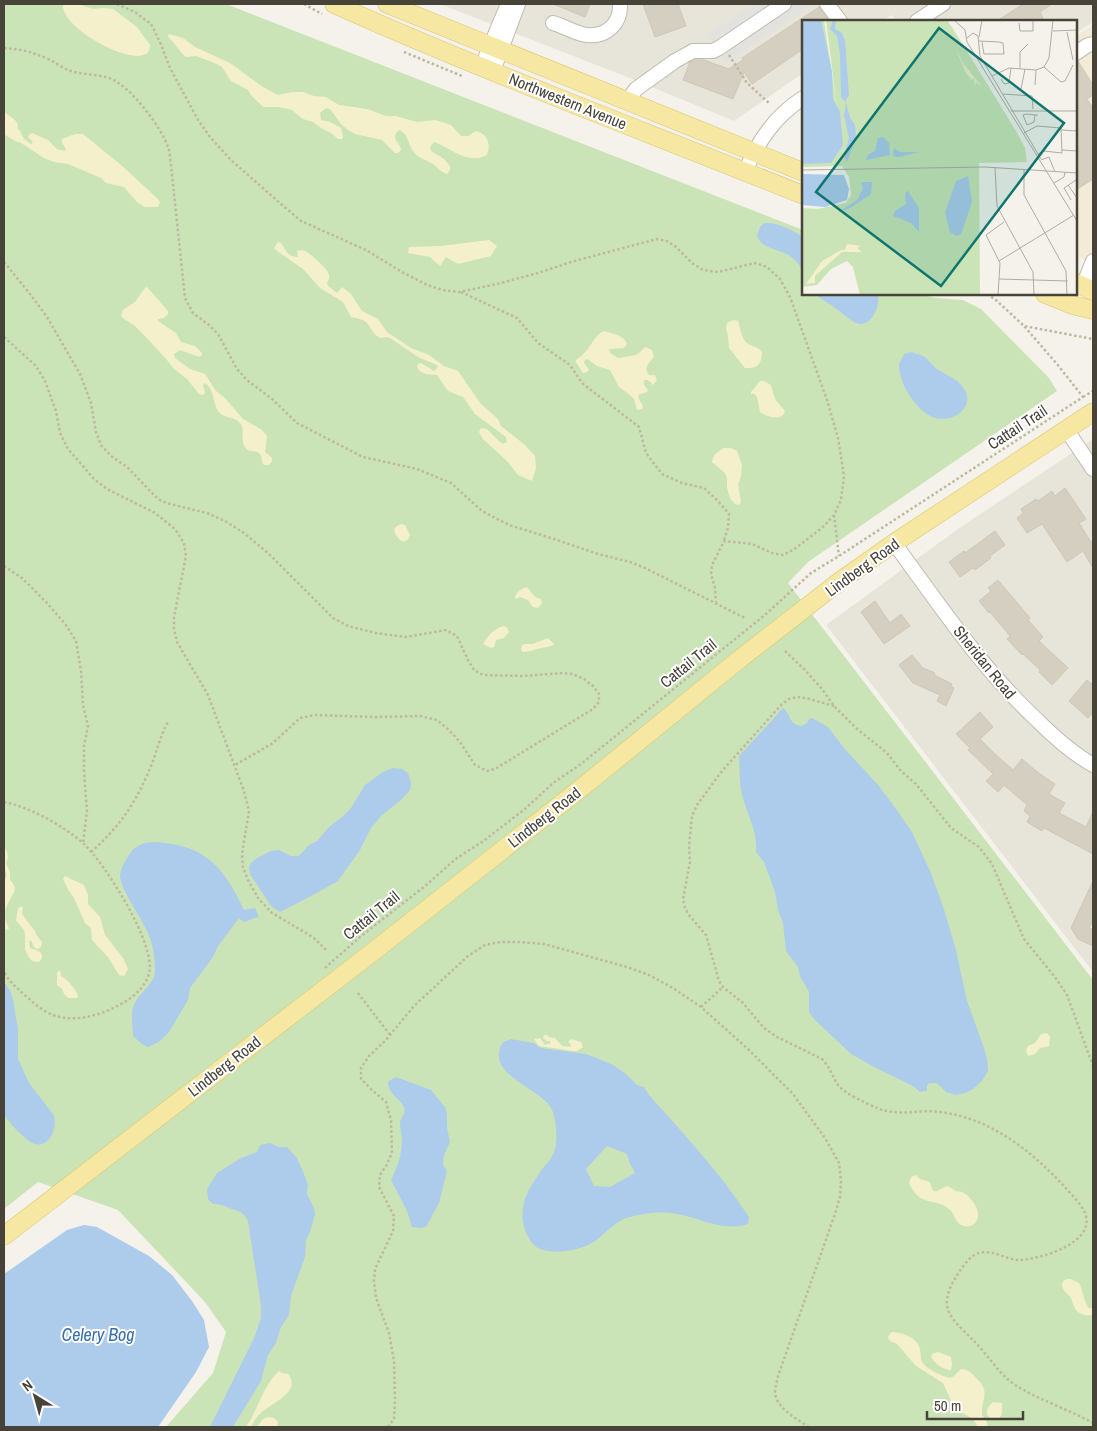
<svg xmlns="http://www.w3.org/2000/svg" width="1097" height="1431" font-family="'Archivo Narrow',sans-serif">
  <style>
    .residential { fill: #e7e4d9 }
    .commercial { fill: #f3ebd8 }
    .green { fill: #cbe4b7 }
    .sand { fill: #f4f0cb }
    .parking { fill: #e3e2df }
    .water { fill: #adcbeb; fill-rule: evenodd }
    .building { fill: #d5cfc1; stroke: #cfc7b5 }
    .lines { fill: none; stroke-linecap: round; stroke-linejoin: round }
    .minor-casing { stroke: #bfbbae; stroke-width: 16 }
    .major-casing { stroke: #dac673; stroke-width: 19 }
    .path { stroke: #bfb8a0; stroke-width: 2.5; stroke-dasharray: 2.5 2.5; stroke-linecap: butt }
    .minor { stroke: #fff; stroke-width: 14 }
    .major { stroke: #f6e7a2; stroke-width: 18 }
    .labels { text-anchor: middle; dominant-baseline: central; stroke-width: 4; stroke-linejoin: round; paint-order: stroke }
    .street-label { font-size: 16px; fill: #474339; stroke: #fff }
    .water-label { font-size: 18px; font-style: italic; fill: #3b6fab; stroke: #fff }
    .inset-road { fill: none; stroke: #afaca4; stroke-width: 1 }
    .view { fill: #0f766e; fill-opacity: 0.15; stroke: #0f766e; stroke-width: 2.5 }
    .inset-edge { fill: none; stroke: #474339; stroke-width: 2.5 }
  </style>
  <rect width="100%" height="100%" fill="#f4f2eb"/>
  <path class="residential" d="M440,4H1093V22L1076,33V21H896L892,15L882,21H803V73L734,121L630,78Z
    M1093,439V972L826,625L958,529Z"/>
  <path class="commercial" d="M1093,25V263L1076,256V36Z"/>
  <path class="green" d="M4,4H226L803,230V294H919L936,298L963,300L981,309L1049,378L1057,391L808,562L788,583L1093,980V1427H166L213,1373L226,1332L205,1302L118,1210L38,1182L4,1209Z"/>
  <path class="sand" d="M64,4H78L93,9L103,8L113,9L137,27L150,45C151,77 61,31 63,5Z
    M169,34L183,38L195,47L230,63L263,87L278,95L292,92H303L314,96L326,97L339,105L367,109L386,116H396L417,122L435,120L451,125L461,136H468L476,131C488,134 491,144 487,155C470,165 453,150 437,143L434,142L430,147L431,151L444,159L450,166V170L447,174C440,172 437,166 431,163C425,159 418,158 414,152C408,145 408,133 399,130C389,139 400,141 401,150L398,153H395L382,140L355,134L348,130L341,124L330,109L326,108L320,113L321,120L330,122L341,128L343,137L342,139H338L331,133L321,128L313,122L303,119L292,110L279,107H263C258,101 251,97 248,90L231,81L222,67L217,64L196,56L186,57C179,51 175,43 168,37Z
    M4,111C10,118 19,119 18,129L20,131L24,139L31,144L33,142L28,137L30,134L32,133L48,140L57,149L65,151L66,149L62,143V139L75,134H83L121,165L158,199L160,202L158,207H145L137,202L124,187L106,183L101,178L68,164L54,162L44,158L21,143L15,141L4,134Z
    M489,240L497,246L491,256L458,264L446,257L440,266L430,257L408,253L409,247L441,246Z
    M278,242L281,243C286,250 287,257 298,257L297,251C301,250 301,250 305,251C311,254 328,269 329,275C330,279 328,280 327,283L328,286L337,293L342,287L351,294L362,311L378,319L387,332L411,348L429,355L444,366L458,371L481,404L498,419L501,426L525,445L535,456L536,468L532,481L518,475L507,461L483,439L479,432L481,428L487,429L500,442L503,444L507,442L506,437L475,414L463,397L448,391L437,375C428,374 421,375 417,367L418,364L421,363L434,371L438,367L437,365L418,357L390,338L386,337L381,338C373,335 372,329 367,323C363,319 356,318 351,317L343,302L320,288L303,269L277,251L274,248Z
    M147,287L168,311V314L164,318L158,319V321L176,333L181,342L195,346L202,353V355L199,357L180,350L174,354L175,358L190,369L205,374L216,391L224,397L243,419L262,430L267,436L265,452L272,458V461L269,465H264C261,461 262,457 260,454C257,450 251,452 248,450C240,445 244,433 242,426C236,415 226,420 219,412C212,403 215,390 205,383L203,385L205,393L203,395L199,394L187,379L173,368L167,360L144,335L135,326L124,319L121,316L123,310L135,302L145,288Z
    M734,320L738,321C740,327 741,336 745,341C749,347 757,345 762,352C762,364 757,369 745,368L729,348L728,336L726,328L727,323Z
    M604,331C613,334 624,335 627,344L624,348L609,349L610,353L618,358L636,355L639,353L645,347L652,350L654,357C649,363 643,368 649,375H655L657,380L653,385L648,380H645L644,381V385L648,390L647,392L638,395L639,399L643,406L642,409L637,410L634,399L630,395L619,387L610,370L597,366L587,359L585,360L584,363L589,370L587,372L583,373L576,362V360C580,357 584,354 586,351C593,343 595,335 604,331Z
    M760,381H764L771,385L775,399L785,411C782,422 767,417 760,412L757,397L755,394H751V392Z
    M724,448H731L737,451L742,465L741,476L738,485L741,502L739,505L735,504L730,498L727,488V478L725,473L712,462C713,454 718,452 724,448Z
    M401,524L405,525L410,535C405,549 395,537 394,529L397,526Z
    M527,587L535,597L541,599L542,603L538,608L533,607L528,600L520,597L516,599L515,597C516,592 522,588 527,587Z
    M504,626L507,628L509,632L504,638L496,640L494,647L491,648L483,644C488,636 494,628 504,626Z
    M548,638L553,643L554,645C549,647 546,647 541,648C535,649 530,652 523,652L521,650L522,645L525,644H533Z
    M4,847C8,852 9,857 6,863L10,872V880C13,883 15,886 15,890C11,899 4,907 5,917C5,922 8,924 9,929L4,930V882L7,875L4,867Z
    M65,876L84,885L88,895V904L100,917L105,935L123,958L128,969L124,976L119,975L108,957L92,940L91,928L85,923L74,898L69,891L63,879Z
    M19,907H23L22,914L35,931L37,936L42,942L41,947L37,949L34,947L31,940L29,942L30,948C36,951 43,950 42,958L39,962L32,961L28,956L25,949V935L24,930L16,920L18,909Z
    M60,970L61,976C68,980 76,989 78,996L77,998H68L64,994L62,989L57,985V973Z
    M1047,1033L1050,1037L1049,1046L1046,1047L1040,1048L1035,1054L1028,1056L1026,1050L1028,1046L1035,1043L1041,1034Z
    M544,1035H547L549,1037L555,1038L562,1046L570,1047L571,1044L568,1042L571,1039L581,1042L583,1047L577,1051H573L539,1046L534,1039L540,1038L545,1045L551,1043L550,1041H547L543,1038Z
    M916,1175L920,1179L930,1182C934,1199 938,1188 948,1186C950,1187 952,1189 954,1190C956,1192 959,1191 962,1192C971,1196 984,1213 975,1223C972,1226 968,1227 964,1226C955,1224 955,1214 949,1209C935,1197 920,1208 909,1183L911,1177Z
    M1067,1279H1071L1079,1283C1082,1287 1085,1306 1089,1308C1090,1308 1092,1308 1093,1308V1315C1088,1316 1082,1315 1078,1312C1074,1309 1073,1303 1071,1298C1068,1294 1062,1290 1062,1285C1062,1281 1064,1281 1067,1279Z
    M892,1332C901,1332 915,1337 919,1346C921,1351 920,1357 922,1362C926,1369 942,1376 950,1378L954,1376L961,1369C967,1369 971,1372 975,1377C992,1392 981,1397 982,1415L986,1420L988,1427H978L973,1419L958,1410L952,1403L943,1383L916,1366L897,1344L890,1341L888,1338L889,1335Z
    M938,1352L951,1357L952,1364L951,1370C944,1370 935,1364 931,1357L932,1354Z
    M279,1371L282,1373L288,1374C303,1392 269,1404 260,1414C256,1417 253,1423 251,1427H246C259,1408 262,1387 279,1371Z
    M993,1402L1002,1403C1002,1411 1004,1419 993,1420C984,1416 986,1408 993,1402Z
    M268,1417L274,1418L278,1422L277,1427H257L263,1419Z"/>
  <path class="parking" d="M754,4H814L726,63L707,34Z"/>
  <path class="water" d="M764,223C778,222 792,230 803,237V272C792,245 765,255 757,236L760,227Z
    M815,294H878C879,302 878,309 873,316C860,334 849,317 838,310C830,304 822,300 815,294Z
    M912,352C915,354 920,354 923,356C928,359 932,365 937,369C946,375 956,378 962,386C978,405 955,423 935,418C923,414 914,403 908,393C903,386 899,373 899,364C900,361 903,357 904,354Z
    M783,708C792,715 787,723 801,726L807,723L810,718H812L828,727L844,748L879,786L896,809L912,832L930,871L943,906L956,950L967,1001L984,1048L987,1059L988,1071L982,1081L973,1089L965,1093L956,1095L946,1092L937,1083H929L927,1086V1091L920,1092L913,1086L874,1067L851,1054L815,1020L809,1012V992L800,976L798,967L786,951L783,923L778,910L775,892L764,862L756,852C758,832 747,814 742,795C739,782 740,769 739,756Z
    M393,768L402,769L408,773L411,783L410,790L401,800L382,815L371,828L360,850L338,881L315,894L280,912L271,906L250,874L249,868L251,863L257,858L271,851L279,850L291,856H299L309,845L317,841L329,827L342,817L351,808L365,785L383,772Z
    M152,842C204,844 223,865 244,910L255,908L259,917C253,918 249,921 243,922L239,918L218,946L213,957L190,988L188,1000L169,1032L159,1042L148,1047L142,1044L133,1036C133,1026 130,1014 134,1005C139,992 155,985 155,970C155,957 153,945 148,933C142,918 119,888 120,874C121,870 123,864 126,860C133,847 138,844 152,842Z
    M4,982L10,990L13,1000L18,1029V1059L29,1083L53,1114C59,1127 49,1148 35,1144C25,1141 10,1123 4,1115Z
    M511,1039L533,1043L541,1048L586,1054L599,1059L613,1065L626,1074L637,1085L644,1087L649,1095C684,1134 720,1173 749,1217L748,1224C720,1233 699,1216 671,1213C658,1211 643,1214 630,1217C614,1220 604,1237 590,1244C577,1251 547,1256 535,1246C531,1243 527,1235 525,1230C517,1205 529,1188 543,1168C548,1162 553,1157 555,1149C558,1139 556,1122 553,1112C545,1088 482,1076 503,1042ZM607,1146L627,1154L630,1164L635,1173L610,1187L594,1186L586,1169Z
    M396,1077L431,1090L445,1107L447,1114V1128L450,1142L444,1155L443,1165L447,1171L439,1203L426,1227L420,1228L412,1227L407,1211L391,1180C398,1166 402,1154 402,1138C401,1133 400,1127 400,1122C401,1117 406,1114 404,1108C402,1099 388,1095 388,1082L392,1079Z
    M270,1143L278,1147H287L297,1158L304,1174L308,1185L307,1194L314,1208L315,1214L310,1232L306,1240L305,1257L291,1296L289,1315L281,1327L276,1343L268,1355L261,1381L233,1427H210L254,1338L261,1318V1306L248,1221C244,1212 238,1211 229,1208C222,1205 221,1204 213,1204L208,1199L207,1189L217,1173L241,1158L257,1152L260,1145Z
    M84,1225L97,1227L149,1256L172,1275L192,1301L204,1320L209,1347L196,1372L158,1427H4V1274L67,1230Z"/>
  <path class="building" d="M553,4H590L585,17Z
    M643,4H678L686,26L655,37Z
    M1023,4H1052L1040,12L1043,18L1038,21H997Z
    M819,7L829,21H803V49L752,84L744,72L733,99L683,80L690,62L695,60H704L729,69L743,60L742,58Z
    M1078,61L1093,85V95L1087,99L1093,108V179L1076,190V62Z
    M1065,488L1086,519L1079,523L1093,545V568L1083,551L1067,562L1042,524L1027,533L1017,518L1023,513L1021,509L1036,499L1038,501L1052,491L1055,496Z
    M995,531L1005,545L990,556L991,558L975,570L973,568L960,577L949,562L964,551L965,553Z
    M998,580L1030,618L1028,620L1043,637L1039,641L1068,668L1052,685L1039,672L1040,670L1023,654L1022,655L1007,639L1010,636L990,612L989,613L979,601L991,591L988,588Z
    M875,601L890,623L901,614L910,626L884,644L861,612Z
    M912,655L923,668L935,673L934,675L952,684L951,686L954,688L946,706L937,701L940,695L913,683L899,665Z
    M1087,680L1093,685V712L1088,718L1069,701Z
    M980,712L993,727L980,739L994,753L1013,770L1022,759L1040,774L1055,784L1049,794L1065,803L1059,813L1086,827L1093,812V854L1044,828L1042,831L1027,822L1030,816L1024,811L1027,805L1004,785L998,792L986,781L993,774L968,750L970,748L956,734Z
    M1093,881V920L1089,928L1093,930V946L1078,939L1071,928Z"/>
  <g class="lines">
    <g class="minor-casing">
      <path id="minor" d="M827,4L840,21
        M917,21L943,4
        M553,23C564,26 576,34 587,35C607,37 621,23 620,4
        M1076,53L1088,45L1093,44
        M482,66L508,4
        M493,71L518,4
        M628,100L636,89L675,61L693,51H713L719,48L784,4
        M745,172C758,141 775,116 803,98
        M1083,286L1093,261
        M1066,429L1093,469
        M894,543C939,604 981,668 1037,720C1054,737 1072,753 1093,765"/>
    </g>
    <g class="major-casing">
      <path id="major" d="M334,4C488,73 647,132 803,195
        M387,4L803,172
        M1076,283L1093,291
        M1045,294L1072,305L1093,310
        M4,1236L374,951L585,785L741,658L840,581L894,543L1093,412"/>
    </g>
    <path class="path" d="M117,4L135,12L151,24L160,42L170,68L198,120L210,137L231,160L281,204L301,221L366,250L402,272L425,284L442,290L460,292L501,283L538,273L571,262L657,239L667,241L676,247L692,263L703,270L718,272L755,263L767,267L780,279L790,297L827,400L838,438L844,476L841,500L834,515L822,528L793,550L783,555L772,553L752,544L724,541L712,565L711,574L715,588L716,602
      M304,4L322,14
      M4,48C21,49 32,52 48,59C55,62 61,67 68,70C81,75 97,74 109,78C130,85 161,127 168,147C170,152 170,159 171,165L185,298L193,313L209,325L218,334L237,369L247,380L272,399L297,423L363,457L417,469L451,483L482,511L509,525L554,539L598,554L630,562L645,568L745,618
      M404,52L462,76
      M729,55L747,83L770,104
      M4,262L30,294L47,317L80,374L91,403L96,432L101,445L111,456L127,467L158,499L166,503L207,513L225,521L244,533L269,554L333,618L348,626L376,633L406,637L446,630L457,636L468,660L474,670L483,675L523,676L563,673L573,674L584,679L593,686L599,694V702L593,709L495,769L487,771L475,765L460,742L449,730L437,720L420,716L375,717L315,715L300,718L273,743L235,765
      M461,292L517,318L538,343L570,365L582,383L639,427L646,453L662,474L682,483L704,488L717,500L729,514L728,528L724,540
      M987,294L996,300L1024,326L1093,339
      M4,337L36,366L45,381L56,411L60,433L68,449L82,465L93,478L107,489L155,513L175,529L184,543L186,556L174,617V629L177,642L208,695L244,791L249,811L242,854L243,867L248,880L258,898L272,913L306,933L314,938L326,950
      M1083,397L1093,391
      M834,515L839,556
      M4,566L22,578L47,603L66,625L76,641L81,671L83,705L88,726L84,746V772L87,811L83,844
      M785,651L804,669L822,689L834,706L856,728L887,753L901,771L916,784L951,828L979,847L992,864L1024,939L1055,977L1067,995L1093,1066
      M834,706L806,698L797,697L789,699L782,704L722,771L697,805L692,816L689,846L690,862L683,899L685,908L689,915L706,935L719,981L723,987L743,1003L764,1028L777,1037L822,1059C830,1067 832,1076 838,1085C845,1094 866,1103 877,1108C898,1117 918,1109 940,1112C989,1118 1029,1149 1061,1183C1069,1192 1080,1202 1085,1213C1097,1243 1040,1259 1020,1260C1006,1260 993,1249 979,1253C968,1256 960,1271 954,1280C950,1287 946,1297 947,1305C949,1320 964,1330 974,1341C988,1355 998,1373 1015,1385C1039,1400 1068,1409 1093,1423
      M4,802C30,807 64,826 84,844C105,864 157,945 149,974C144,988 134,997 121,1004C98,1017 65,1026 42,1009C36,1006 32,1001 27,997C18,989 10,983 4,972
      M91,852C117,829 134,806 148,773C156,756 159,738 168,722
      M325,968L360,937L425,886L457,858L482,842L525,809L553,783L581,764L766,614L811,573L839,556L1083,397L1057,364L1024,326
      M358,993L390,1035
      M701,1007L723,987
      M388,1427L394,1419L395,1401L394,1361L389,1333L376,1298L374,1281L375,1269L393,1231L394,1216L379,1187L380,1175L386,1166L392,1153L391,1120L386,1102L373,1091L361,1079V1068L369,1056L385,1041L414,1006L468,956L485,945L500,942H519L544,944L627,967L649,975L673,988L701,1007L748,1049L793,1094L825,1138L839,1163L841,1181L840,1197L835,1214L778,1376C777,1381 775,1387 775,1393C777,1409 797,1419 809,1427"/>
    <use href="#minor" class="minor"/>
    <use href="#major" class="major"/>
  </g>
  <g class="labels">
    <g class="street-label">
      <text transform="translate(568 101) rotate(22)">Northwestern Avenue</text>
      <text transform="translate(1017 427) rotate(-33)">Cattail Trail</text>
      <text transform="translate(862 567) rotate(-36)">Lindberg Road</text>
      <text transform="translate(985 662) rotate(51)">Sheridan Road</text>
      <text transform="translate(688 663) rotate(-39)">Cattail Trail</text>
      <text transform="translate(544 817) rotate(-38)">Lindberg Road</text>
      <text transform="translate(371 915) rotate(-39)">Cattail Trail</text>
      <text transform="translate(224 1066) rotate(-38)">Lindberg Road</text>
    </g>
    <g class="water-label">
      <text x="98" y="1334">Celery Bog</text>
    </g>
  </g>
  <g transform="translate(802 20)">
    <rect width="275" height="275" fill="#f4f2eb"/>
    <path d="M0,0H22L35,89L24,0H145L155,15L214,111L223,128L225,142L177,143L178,275H58L51,247L45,241L29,249L15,265L0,267V188L15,189L44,183L49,175L47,157L40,146L0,147Z" fill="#cbe4b7"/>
    <path d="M153,27L161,43L180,67L174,62L173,67L172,58L170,60L164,53ZM45,224L59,226L55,228L60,232H40L13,256V263L4,264L20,241L39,230H43Z" fill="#f4f0cb"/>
    <path d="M0,0H19L30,51L31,79L38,92L41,125L29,143L0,144ZM31,0H34L33,9L40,13L43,21L47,75L43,82L39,77L38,34L35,16L28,9ZM44,82L48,98L53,105L54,118L45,142L42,135L47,118L42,95ZM81,117L87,123L88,135L64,140L66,135L73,131L76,118ZM92,128L98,132H118L96,137L91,136ZM0,154L42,155L47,169L45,180L23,187L0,185ZM166,156L170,182L159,214L155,216L148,212L143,193L154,161ZM59,162H70L69,174L48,188L35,193L55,180L61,168ZM106,171L117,188V212L109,203L91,196L93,191L104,184L103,173Z" fill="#adcbeb"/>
    <path class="inset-road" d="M152,0L163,10L165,22L275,201M195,0H217M217,3L218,11H231V0M251,11L275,10M265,12L271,40M177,17L180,0M165,18L171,13L176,16L178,36L239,139M177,21L197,22L201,23L202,34H182L180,22M242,47L259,62L263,61L271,45M218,48V32L226,24M190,56L207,48L234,50L242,47L247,38L251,0M199,59L202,64L207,63L209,48M233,65L234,50M219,69L223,49M201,74L230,76L231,89M209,91H275M233,95L232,102L225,105L221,95L224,94L233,95H236M259,110L275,111M222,113L235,106L259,108L260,133L242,131L236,134M260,130L275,131M239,140L247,137L253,152M193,148L195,186L231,252L232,275M0,150L183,147L245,151M222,150V175L264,251L265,275M245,151L275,153M252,163L262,157L263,152M266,165L275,178M269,180L262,168L274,160M197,241L272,195M197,259L266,261M196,275L198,243L184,215L202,202"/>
    <path class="view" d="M137,8L262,103L139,266L14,172Z"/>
    <rect width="275" height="275" class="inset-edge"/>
  </g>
  <rect width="1097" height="1431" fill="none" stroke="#474339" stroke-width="10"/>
  <g transform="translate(35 1396) rotate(323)" stroke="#ffffff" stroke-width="4" paint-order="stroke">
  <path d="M0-4L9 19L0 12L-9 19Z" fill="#474339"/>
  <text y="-8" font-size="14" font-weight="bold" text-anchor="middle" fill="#474339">N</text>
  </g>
  <path d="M927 1411v8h96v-8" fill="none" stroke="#474339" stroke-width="2.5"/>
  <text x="934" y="1411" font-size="15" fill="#474339" stroke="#ffffff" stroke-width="4" paint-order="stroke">50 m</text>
</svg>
